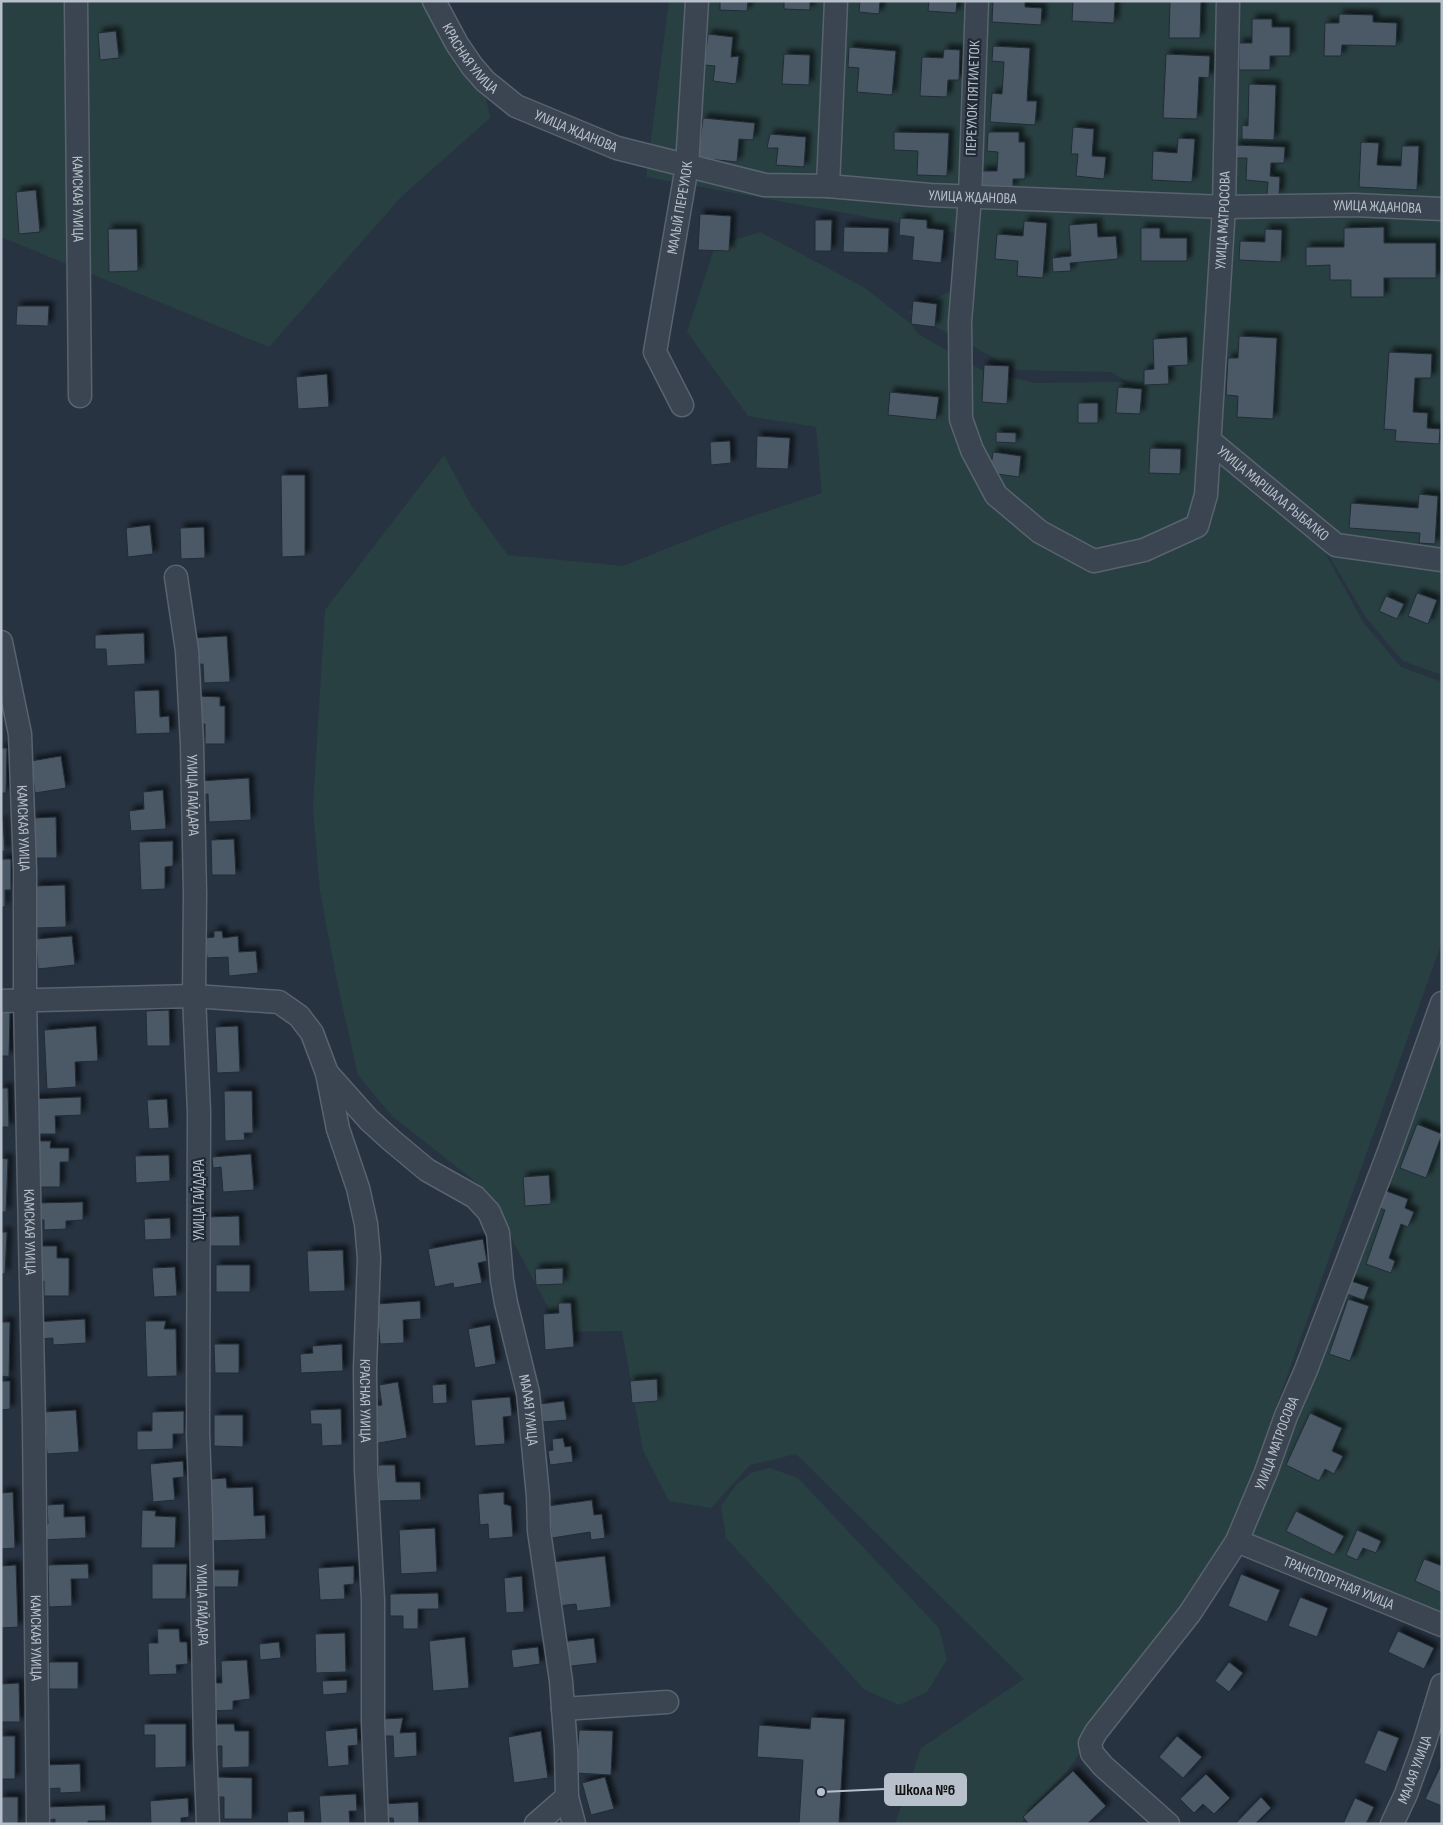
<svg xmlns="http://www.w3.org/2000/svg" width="1443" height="1825" font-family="'Sofia Sans Condensed',sans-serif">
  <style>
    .green { fill: #294042 }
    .building { fill: #4b5966; stroke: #222c38; filter: url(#shadow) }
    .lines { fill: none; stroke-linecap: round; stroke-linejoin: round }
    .minor-casing { stroke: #59636e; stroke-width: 25 }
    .minor { stroke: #3b4551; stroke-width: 22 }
    .labels { text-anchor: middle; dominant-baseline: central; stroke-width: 4.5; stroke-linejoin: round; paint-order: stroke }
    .street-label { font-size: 15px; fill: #b8c0cb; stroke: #202a36 }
    .leader { fill: none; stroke: #b8c0cb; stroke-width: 2 }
    .callout-dot { fill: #b8c0cb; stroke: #202a36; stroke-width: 2 }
    .callout { fill: #b8c0cb; stroke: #b8c0cb; stroke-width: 2 }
    .callout-label { font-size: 16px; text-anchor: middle; font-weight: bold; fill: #111 }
  </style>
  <defs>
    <filter id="shadow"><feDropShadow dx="4.5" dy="-4.5" stdDeviation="2.5" flood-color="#0009"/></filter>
  </defs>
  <rect width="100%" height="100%" fill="#273341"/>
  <path class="green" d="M1,1H433L479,63L490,118L401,197L269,347L1,237Z
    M669,1H1442V675L1403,661L1367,619L1305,516L1363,622L1401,667L1442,682V942L1236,1519L1184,1613L1125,1687L1068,1770L1029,1810L1021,1824H895L921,1748L1024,1679L796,1454L750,1465L711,1508L669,1501L643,1450L622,1331L561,1332L486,1190L392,1116L358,1075L337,982L320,891L313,807L325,610L444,455L471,505L508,555L623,566L729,524L822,493L816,427L748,416L687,332L715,246L760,232L865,288L911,324L918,334L983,371L1035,383L1123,382L1133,385L1111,372L1017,370L908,312L963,285L978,237L646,177Z
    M1442,1022V1615L1243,1541Z
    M770,1468L798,1478L939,1628L947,1659L927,1692L899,1705L865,1690L726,1538L721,1506L736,1485L751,1473Z"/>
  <path class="building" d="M720,1H748L747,11L720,10Z
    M784,1H810V10L784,9Z
    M860,1H880L879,14L859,12Z
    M929,1H957L956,13L928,11Z
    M993,1H1025V7L1042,8L1041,25L992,22Z
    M1073,1H1115L1114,23L1072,21Z
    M1170,1H1201L1200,38H1169Z
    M1339,14L1373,15V22L1397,23L1396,46L1342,45L1341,56H1324L1325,23H1339Z
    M1252,19H1272V27H1290V56H1270V70H1239V43H1252Z
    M116,31L119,58L100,60L98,33Z
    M708,34L733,37L731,57L739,56L736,84L713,81L715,66L704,65Z
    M993,46L1030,48L1027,101H1037L1035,125L990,122L992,93L1002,94L1004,62L992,61Z
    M849,47L896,51L892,95L857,92L859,68L848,67Z
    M944,49L960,50L959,80H948L947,97L920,96L922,57L943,58Z
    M784,54L810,55L809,85L782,84Z
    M1166,54L1210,56L1209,78L1199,77L1197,119L1163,118Z
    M1249,84L1276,85L1274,140L1242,139V125L1248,126Z
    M703,118L755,123L753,140L739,139L737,162L698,158Z
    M1073,127L1094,129L1092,156L1106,157L1104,179L1076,176L1078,154H1071Z
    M894,132L949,133L947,176L917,175L918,151L894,150Z
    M988,132H1019V142H1025V179H1013V188H981V171H997L998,152L987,151Z
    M770,134L806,137L804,167L776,165L778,148H767Z
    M1178,138L1195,139L1192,182L1152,180L1153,151L1177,153Z
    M1361,142L1379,143L1377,165L1401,166L1402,146H1419L1417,190L1359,187Z
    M1235,145L1285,147L1284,163H1271L1270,176L1280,177L1279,195H1267L1268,182L1246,180L1247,158H1234Z
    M36,190L40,232L19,234L16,192Z
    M700,214L731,216L729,251L698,250Z
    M900,218L927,220V228L944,230L941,263L912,260L914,237L899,235Z
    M815,220H832L831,251H815Z
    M1024,221L1047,223L1043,278L1017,276L1018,261L995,259L997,234L1023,236Z
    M1097,223L1098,237L1116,236L1118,259L1070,263L1071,271L1053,272L1052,258L1071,256L1069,225Z
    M844,227L889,228L888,253L843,252Z
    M1384,227V243H1436V278H1384V297H1351V280H1330V265L1306,266V247H1344V228Z
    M1141,228H1160V238H1187V261H1141Z
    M108,229H137L138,271L109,272Z
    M1265,229L1282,230L1281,262L1239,260L1240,241L1265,242Z
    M913,301L937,304L935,327L911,324Z
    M17,306H49L48,326L16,325Z
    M1239,336L1277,338L1273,419L1237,417L1238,396L1226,395L1228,358H1238Z
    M1187,337L1188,365L1168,366L1169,384L1144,385V370L1154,369L1153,339Z
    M1389,352L1432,354L1431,378H1415L1413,412L1428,413L1427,428L1440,429L1439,444L1395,441L1396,430L1384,429Z
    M984,365L1009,366L1007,404L982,402Z
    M327,374L329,407L298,409L296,377Z
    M1118,387L1142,389L1140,414L1116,413Z
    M890,392L939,397L936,420L888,415Z
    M1078,403H1098V423H1078Z
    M996,432L1016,433V443L996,442Z
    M757,436L790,438L788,469L756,468Z
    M730,441L731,463L711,465L710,442Z
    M1150,448L1181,449L1180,474L1149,473Z
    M993,452L1021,456L1019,477L990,473Z
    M281,475H305V556L282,557Z
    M1419,494L1438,496L1435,544L1419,543L1420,533L1349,528L1351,503L1418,508Z
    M150,525L153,554L128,557L126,528Z
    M204,527L205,558L181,559L180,528Z
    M1417,593L1437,600L1428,624L1408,616Z
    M1386,596L1404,604L1397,619L1379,611Z
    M144,633L145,664L107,666L106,649H95V635Z
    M227,636L230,682L204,683L203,664L193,665L192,638Z
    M159,690L160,717L169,716L170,733L136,734L134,691Z
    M197,696L220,697V706H225V744H205V724H196Z
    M1,748H7L6,793H1Z
    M61,756L66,788L35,793L31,761Z
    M249,778L251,820L209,822L208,794L201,795L200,781Z
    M163,790L166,829L131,831L129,811L144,809L143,792Z
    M56,817L57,858H33L32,818Z
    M1,820H3L5,851H1Z
    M234,839L236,875H212L211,840Z
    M173,841V866L165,867V889L141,890L139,842Z
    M1,859H11V890H5V907H1Z
    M65,885L66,927L36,928L35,886Z
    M214,931H222L223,938L238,936L239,952L256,951L258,973L229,976L228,957L207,958L205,938L214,937Z
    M72,936L75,965L38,969L36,939Z
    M169,1010L170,1046H147L146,1011Z
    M1,1011H10L9,1056H1Z
    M96,1026L98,1061L75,1062L76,1087L47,1089L44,1030Z
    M238,1026L240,1072L217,1073L215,1027Z
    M1,1088H8L9,1127H1Z
    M224,1091H252L253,1133H244L245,1140L225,1141Z
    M81,1097V1115L55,1116L56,1134H39L32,1099Z
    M167,1099L169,1128L149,1129L147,1100Z
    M1417,1124L1442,1134L1426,1178L1400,1168Z
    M34,1141H51L50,1148H69V1162H60V1187H40V1167H34Z
    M251,1154L254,1190L223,1192L221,1167L213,1168L212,1157Z
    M169,1155L170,1181L136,1183L135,1156Z
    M1,1158L8,1159L6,1212H1Z
    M549,1175L551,1204L525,1206L523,1177Z
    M1378,1188L1408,1199L1405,1208L1414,1212L1408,1227L1401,1224L1389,1258L1395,1261L1391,1273L1366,1264L1385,1210L1372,1205Z
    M83,1202V1220L66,1221V1229L44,1230V1220H38V1203Z
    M239,1216L240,1246H209L208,1217Z
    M170,1218L171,1239L145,1240L144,1219Z
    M1,1232H7L5,1274H1Z
    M483,1239L487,1261L478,1263L482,1283L454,1288L453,1283L435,1287L428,1249Z
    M37,1246H57V1258H69V1296H44V1281H37Z
    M343,1250L345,1291L309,1292L307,1251Z
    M216,1265H250V1292H216Z
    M175,1267L177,1296L154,1297L152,1268Z
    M563,1268V1284L536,1285L535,1269Z
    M1345,1279L1369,1287L1364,1300L1341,1292Z
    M1348,1299L1369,1306L1350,1361L1329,1354Z
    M420,1301L421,1319L403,1320L404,1343L380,1344L377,1304Z
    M558,1303H571L574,1347L545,1350L543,1314L559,1313Z
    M85,1319L86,1343L53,1345V1338L38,1339L37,1322Z
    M145,1321H166L164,1329H176L177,1376L147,1377Z
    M1,1322H10L9,1377L1,1376Z
    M490,1325L496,1364L475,1368L468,1329Z
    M214,1344H239V1373H215Z
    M342,1344L343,1371L301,1373L300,1354L313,1353L312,1346Z
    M657,1379L658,1401L632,1403L630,1381Z
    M1,1381H10V1409L1,1410Z
    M398,1382L407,1438L373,1444L374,1406L382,1405L379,1385Z
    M446,1384L447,1403L433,1404L432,1385Z
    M510,1397L512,1416L503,1417L505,1444L475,1446L471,1400Z
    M564,1401L567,1420L543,1422L540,1404Z
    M341,1409L342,1445L322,1446L321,1424H311L310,1410Z
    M76,1410L79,1452L47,1454L44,1412Z
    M184,1411V1434H173V1449L137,1450V1431H152V1412Z
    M1310,1413L1342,1428L1332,1451L1343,1456L1334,1474L1325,1469L1319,1481L1286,1465Z
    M214,1415H243V1447L214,1446Z
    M563,1438L565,1447L571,1446L573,1462L550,1465L548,1451L553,1450L552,1439Z
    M183,1461L184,1477L173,1478L175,1500L153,1502L150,1464Z
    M378,1465H395L396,1482H420L421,1500L379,1501Z
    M226,1478L227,1488L253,1487L254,1516L265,1515L266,1539L213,1541L211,1479Z
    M13,1492L15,1548L1,1549V1493Z
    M504,1492V1504L511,1506L513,1537L489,1539L488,1524L480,1525L478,1494Z
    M592,1500L594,1515L602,1514L605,1538L591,1540L590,1532L552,1538L548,1506Z
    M64,1504V1517L85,1516L86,1538L42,1540L41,1527L48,1524L47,1505Z
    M142,1510L156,1511L155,1516L176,1517L175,1548H141Z
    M1296,1511L1344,1536L1334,1555L1286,1531Z
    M435,1528L437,1572L401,1574L399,1530Z
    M1357,1530L1381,1541L1376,1553L1363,1548L1357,1560L1346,1555Z
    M605,1556L611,1607L577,1611L576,1604L557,1606L553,1562Z
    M1424,1559L1442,1566V1593L1415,1581Z
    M88,1564L89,1579H71L72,1606L49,1607L48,1565Z
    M152,1564H187L186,1599H152Z
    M16,1565L18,1627L1,1628V1566Z
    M354,1566V1584L344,1585L345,1599L320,1600L318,1568Z
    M208,1570H239L238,1587H208Z
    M1241,1574L1280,1590L1267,1622L1228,1606Z
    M522,1576L524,1612L506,1613L504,1578Z
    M438,1593L439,1609H418V1629H403V1616H390V1594Z
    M1300,1597L1328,1608L1317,1637L1288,1626Z
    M157,1629H179L180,1642H187L188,1664L176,1665L177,1674L149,1675L148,1643H158Z
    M1398,1631L1434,1648L1424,1669L1388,1652Z
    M345,1633L346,1672L316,1673L315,1634Z
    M465,1637L469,1688L433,1691L429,1641Z
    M594,1638L597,1663L563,1667L561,1642Z
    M279,1642L281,1658L260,1660L259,1644Z
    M538,1647L540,1664L513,1668L511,1650Z
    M247,1660L250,1699L233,1701V1710L210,1711L208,1683H222L221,1661Z
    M49,1662H78V1689H49Z
    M1229,1662L1243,1673L1229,1692L1215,1681Z
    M347,1680V1693L323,1695L322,1681Z
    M19,1683L20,1722H1V1684Z
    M811,1717L845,1719L839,1824H799L803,1760L757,1757L759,1725L810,1729Z
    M403,1718L400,1733L416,1732L417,1756L394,1758L393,1736H383L382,1719Z
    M144,1724H186V1767L155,1768V1735H144Z
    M209,1724H234L235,1731H249V1767L222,1768V1746H209Z
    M357,1728L358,1745L348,1746L349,1765L328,1767L325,1731Z
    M579,1730L613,1731L611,1775L576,1773Z
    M1378,1730L1399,1738L1386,1772L1364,1763Z
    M541,1731L548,1778L514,1783L508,1737Z
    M1,1736H15V1779H1Z
    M1177,1736L1202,1757L1183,1778L1159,1757Z
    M1442,1763V1806L1425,1799Z
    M80,1764L81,1792L60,1793V1788L42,1789V1765Z
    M1073,1771L1106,1806L1087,1824H1029L1023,1817Z
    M1206,1774L1230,1798L1214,1814L1203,1804L1194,1813L1180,1799Z
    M215,1777L252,1778V1819H224V1797H215Z
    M605,1777L614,1809L591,1815L582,1783Z
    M356,1794L357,1811H349L350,1824H321L319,1796Z
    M1,1797H18V1824H1Z
    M1261,1797L1271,1808L1255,1824H1235Z
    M188,1798L189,1817L181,1818V1824H151L150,1801Z
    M1355,1798L1374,1807L1366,1824H1343Z
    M418,1802L419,1824H394L393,1818H384V1804Z
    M105,1805L106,1821H88V1824H55V1819L47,1820V1807Z
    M304,1811L305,1824H288L287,1812Z"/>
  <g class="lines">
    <g class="minor-casing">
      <g id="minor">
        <path id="s1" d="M76,1L80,396"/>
        <path id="s2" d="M434,1L457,44L472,66L485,81L516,106L617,148L765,185L828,186L930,195L1224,207L1355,205L1442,209"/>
        <path id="s3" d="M977,1L970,196L960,322L961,419L972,450L996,495L1040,532L1094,561L1144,550L1197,526L1206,495L1224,207L1228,1"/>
        <path d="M828,186L836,1"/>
        <path id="s4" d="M682,405L655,352L687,166L697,1"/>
        <path id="s5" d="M1210,441L1336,545L1442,560"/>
        <path id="s6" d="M176,577L187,651L192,744L195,894L194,996L199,1112L198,1432L201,1518L205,1746L208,1824"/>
        <path id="s7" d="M1,642L20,734L25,870V1001L34,1424L38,1824"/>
        <path id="s8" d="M1,1001L194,996L279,1002L299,1016L312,1033L327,1073L338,1129L358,1188L366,1224L369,1258L365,1369L366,1471L373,1600V1723L377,1824"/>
        <path id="s9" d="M327,1073L369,1120L391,1140L427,1170L475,1197L489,1212L498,1233L502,1280L506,1303L528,1393L538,1496L539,1531L561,1681L566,1749L567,1797L574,1824"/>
        <path id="s10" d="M1237,1541L1442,1625"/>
        <path d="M563,1709L667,1702"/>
        <path d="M536,1824L567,1797"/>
        <path id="s11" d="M1168,1824L1103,1766L1092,1753L1090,1743L1096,1732L1190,1613L1237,1541L1266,1472L1286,1416L1306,1370L1390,1149L1442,1003"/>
        <path id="s12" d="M1392,1824L1406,1794L1424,1744L1442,1685"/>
      </g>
    </g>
    <use href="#minor" class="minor"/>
  </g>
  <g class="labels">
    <g class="street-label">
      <text stroke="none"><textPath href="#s2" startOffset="68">КРАСНАЯ УЛИЦА</textPath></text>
      <text transform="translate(973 98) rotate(-88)">ПЕРЕУЛОК ПЯТИЛЕТОК</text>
      <text stroke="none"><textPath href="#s2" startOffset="200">УЛИЦА ЖДАНОВА</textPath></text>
      <text stroke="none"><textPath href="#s2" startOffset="605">УЛИЦА ЖДАНОВА</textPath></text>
      <text stroke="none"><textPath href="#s1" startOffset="198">КАМСКАЯ УЛИЦА</textPath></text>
      <text stroke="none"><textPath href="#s4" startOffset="206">МАЛЫЙ ПЕРЕУЛОК</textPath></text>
      <text stroke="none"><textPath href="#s2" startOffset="1010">УЛИЦА ЖДАНОВА</textPath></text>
      <text stroke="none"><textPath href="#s3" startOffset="1038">УЛИЦА МАТРОСОВА</textPath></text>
      <text stroke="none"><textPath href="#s5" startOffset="82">УЛИЦА МАРШАЛА РЫБАЛКО</textPath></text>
      <text stroke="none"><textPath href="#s6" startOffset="219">УЛИЦА ГАЙДАРА</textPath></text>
      <text stroke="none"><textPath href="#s7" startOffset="188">КАМСКАЯ УЛИЦА</textPath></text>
      <text transform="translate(199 1200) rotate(-90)">УЛИЦА ГАЙДАРА</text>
      <text stroke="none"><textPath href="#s7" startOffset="592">КАМСКАЯ УЛИЦА</textPath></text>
      <text stroke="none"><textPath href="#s8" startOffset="700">КРАСНАЯ УЛИЦА</textPath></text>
      <text stroke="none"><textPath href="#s9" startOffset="418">МАЛАЯ УЛИЦА</textPath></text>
      <text stroke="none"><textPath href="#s11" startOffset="470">УЛИЦА МАТРОСОВА</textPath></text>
      <text stroke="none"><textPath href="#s10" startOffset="110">ТРАНСПОРТНАЯ УЛИЦА</textPath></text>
      <text stroke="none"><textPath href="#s6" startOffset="1029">УЛИЦА ГАЙДАРА</textPath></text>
      <text stroke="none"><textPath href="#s7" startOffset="998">КАМСКАЯ УЛИЦА</textPath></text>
      <text stroke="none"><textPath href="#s12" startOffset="59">МАЛАЯ УЛИЦА</textPath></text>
    </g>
  </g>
  <path class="leader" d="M821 1792L885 1789"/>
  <circle class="callout-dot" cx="821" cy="1792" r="5"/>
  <rect class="callout" x="885" y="1774" width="81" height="31" rx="5"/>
  <g class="callout-label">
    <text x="925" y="1795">Школа №6</text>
  </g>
  <rect width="1443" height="1825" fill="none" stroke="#b8c0cb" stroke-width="5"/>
</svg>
